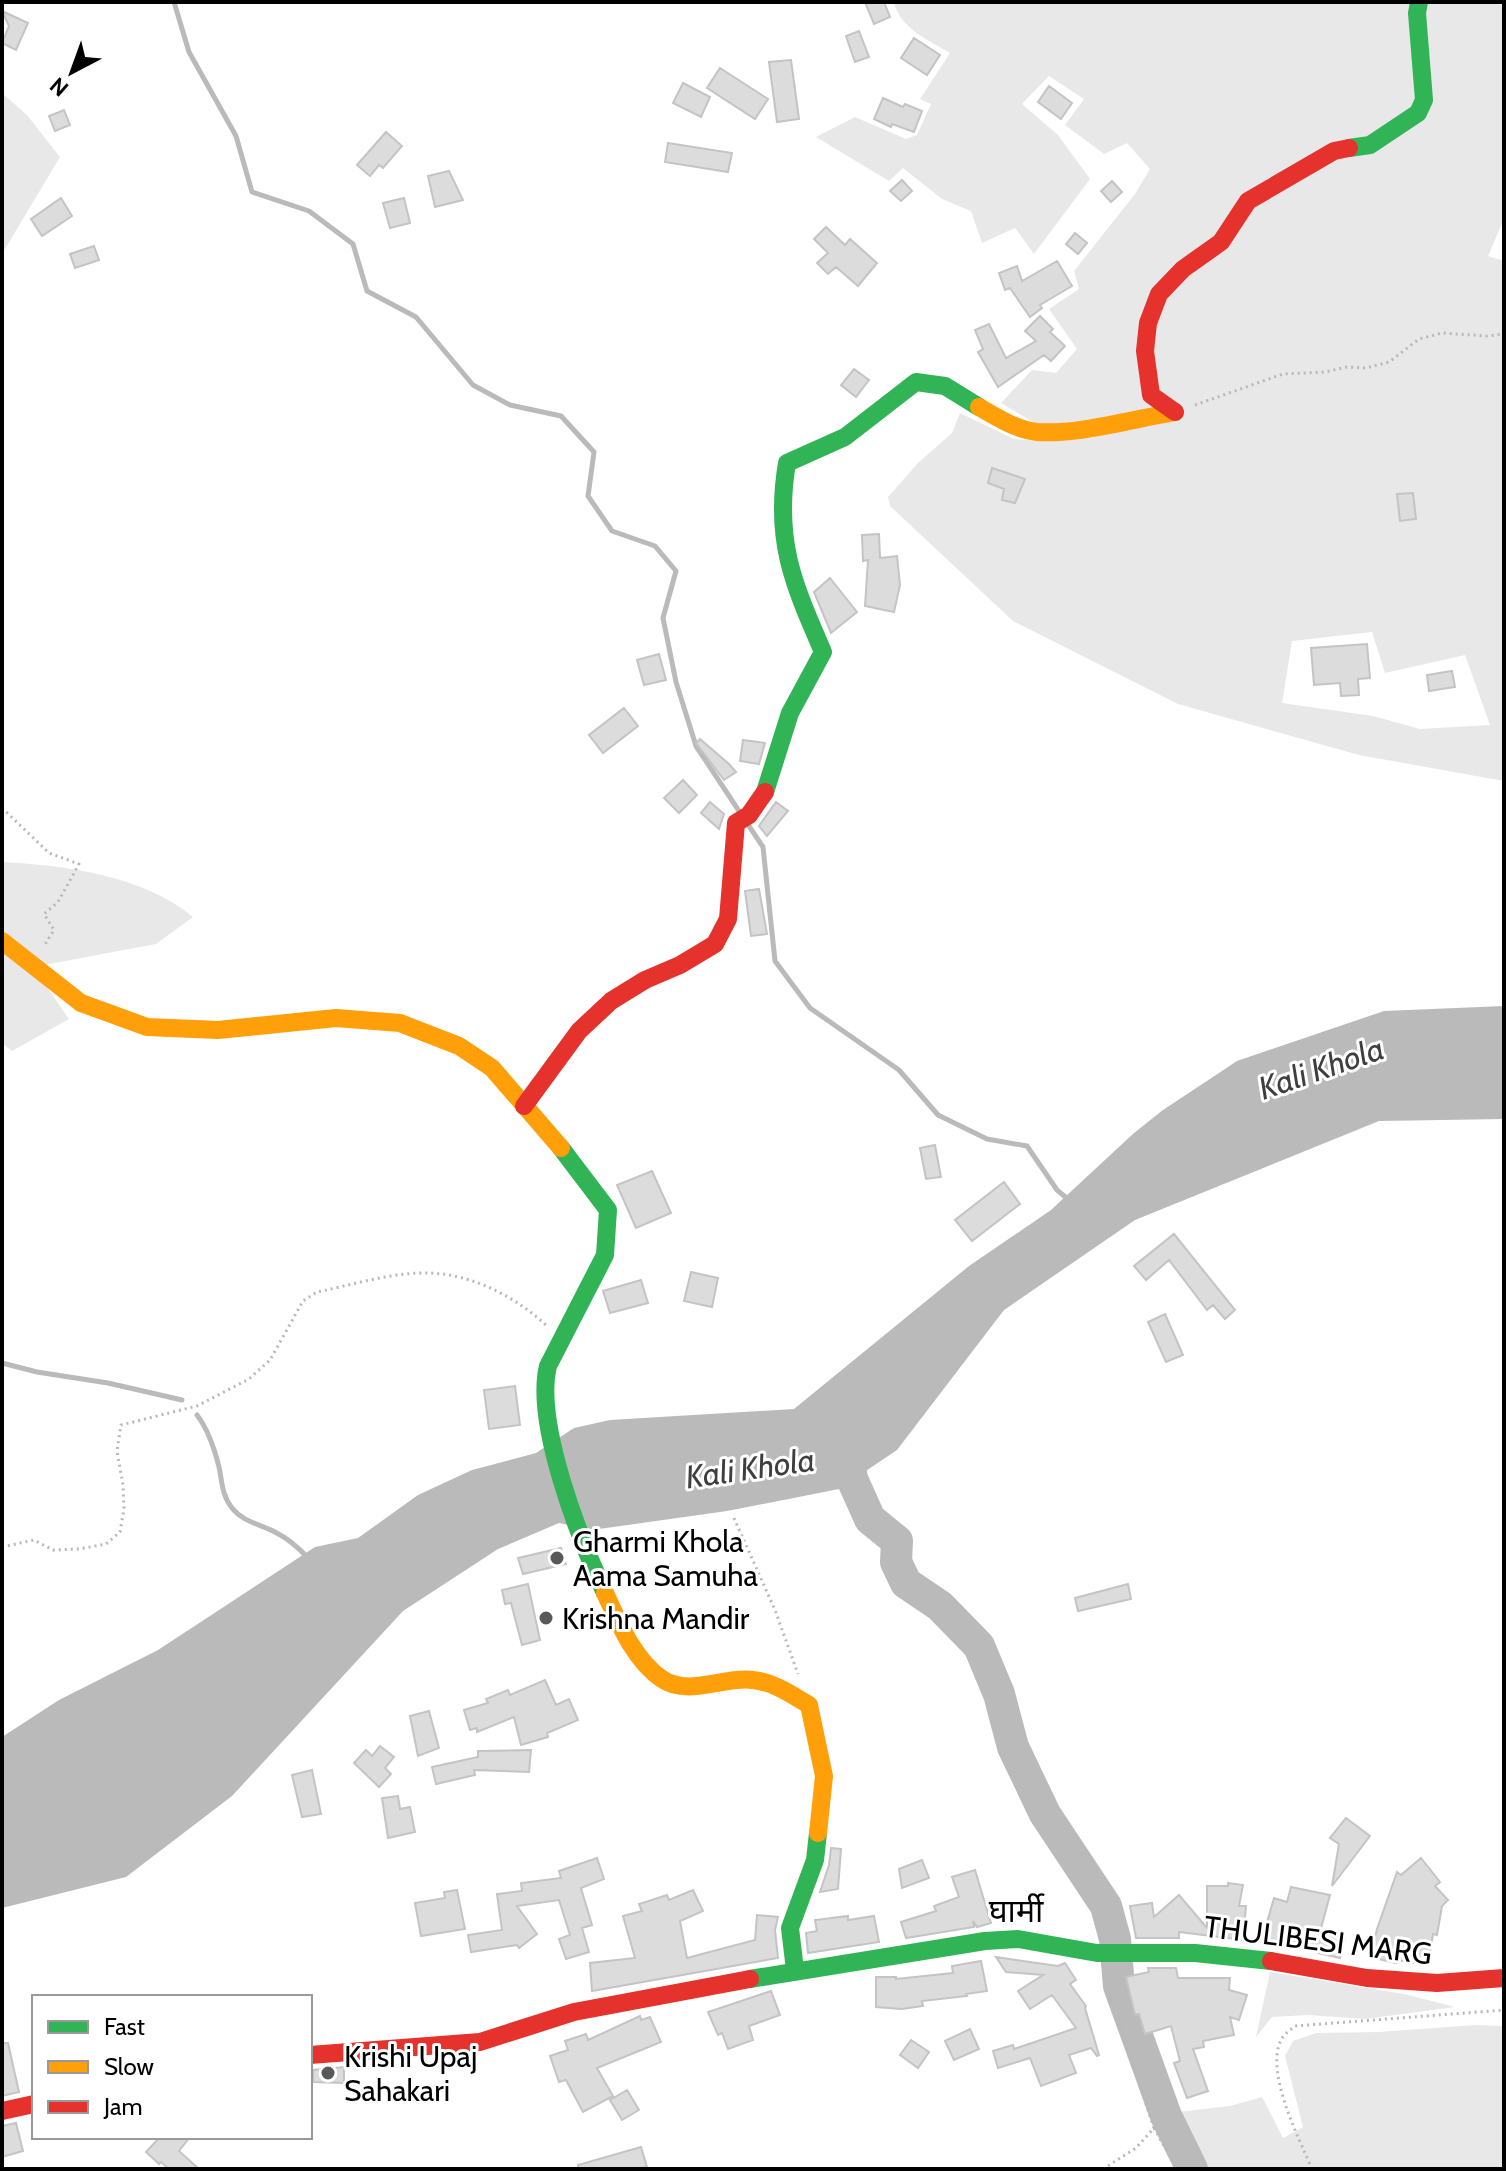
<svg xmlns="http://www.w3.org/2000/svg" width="1506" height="2171" font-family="Cabin,'Noto Sans Devanagari',sans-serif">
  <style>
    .green { fill: #e8e8e8; fill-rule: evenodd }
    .water { fill: #bababa }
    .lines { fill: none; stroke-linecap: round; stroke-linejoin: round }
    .stream { stroke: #bababa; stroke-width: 5 }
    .river { stroke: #bababa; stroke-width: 32 }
    .building { fill: #dcdcdc; stroke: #c4c4c4; stroke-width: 2 }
    .path { stroke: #b8b8b8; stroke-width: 3; stroke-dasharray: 2 4; stroke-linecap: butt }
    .fast { stroke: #30b455; stroke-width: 18 }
    .slow { stroke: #ff9f0a; stroke-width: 18 }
    .jam { stroke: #e5322d; stroke-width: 18 }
    .poi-dot { fill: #595959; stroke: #fff; stroke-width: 3 }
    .labels { text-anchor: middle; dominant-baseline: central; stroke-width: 6; stroke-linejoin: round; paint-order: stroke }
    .poi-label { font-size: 30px; fill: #000; stroke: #fff; text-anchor: start }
    .street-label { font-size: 30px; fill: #000; stroke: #fff }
    .water-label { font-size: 32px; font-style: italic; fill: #3e3e3e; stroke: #fff }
    .neighbourhood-label { font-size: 32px; fill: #000; stroke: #fff }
  </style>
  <rect width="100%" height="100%" fill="#fff"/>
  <path class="green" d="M894,2H1504V219L1488,256L1504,261V781L1359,755L1178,704L1013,621L890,506L888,497L918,463L952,433L960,413L1014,439L1046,441L1033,422L1001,403L1032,370L1056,373L1077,349L1049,309L1079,289L1074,271L1135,194L1150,169L1127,143L1104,154L1065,125L1084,99L1049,76L1022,104L1058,135L1090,179L1034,254L1015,228L982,243L971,211L942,199L903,168L889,181L816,137L855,117L906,139L917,135L931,104L920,99L950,53C929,40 899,28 894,2ZM1372,632L1385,673L1465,655L1490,725L1420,729L1373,716L1282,703L1292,641Z
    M2,93L27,115L60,157L2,254Z
    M2,862C63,865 145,876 193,917L156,944L33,967L69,1019L12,1051L2,1043Z
    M1270,1972L1404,1994L1455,2007L1365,2019L1308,2015L1272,2017L1256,2037Z
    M1475,2025L1504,2026V2169H1200L1190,2147L1178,2112L1230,2106L1262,2097L1283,2138L1303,2127L1285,2056L1293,2041L1316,2033L1379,2032Z"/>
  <path class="water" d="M1504,1006V1119L1379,1121L1135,1220L1004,1310L897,1450L839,1489L727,1511L592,1530L559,1523L498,1549L403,1611L232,1796L126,1877L2,1908V1737L59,1700L158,1650L315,1547L358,1538L418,1495L472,1470L536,1453L574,1428L610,1420L794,1409L969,1266L1051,1210L1134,1133L1163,1110L1237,1061L1384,1011Z"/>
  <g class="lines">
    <path class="stream" d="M174,2L189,52L236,136L252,192L309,211L353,244L367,291L416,317L473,385L510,405L561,416L594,452L588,496L612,531L655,546L676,571L663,618L676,682L696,746L739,811
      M747,823L763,847L775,961L810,1008L899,1070L938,1115L987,1139L1027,1146L1057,1190L1069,1200
      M2,1363L37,1372L108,1383L182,1400
      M197,1415C207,1428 215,1451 219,1467C222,1481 222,1496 232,1508C243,1522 260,1524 275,1532C289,1539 299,1548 309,1559"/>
    <path class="river" d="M847,1447L852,1479L870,1519L897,1541L896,1562L906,1583L940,1606L979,1646L999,1694L1013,1747L1045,1814L1106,1906L1115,1939L1119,1986L1166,2116L1192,2169"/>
  </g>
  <path class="building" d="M865,2H884L890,17L874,24Z
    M2,11L28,23L16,50L2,43L9,26Z
    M859,31L869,57L855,62L846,36Z
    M914,38L940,55L927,75L901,58Z
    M791,60L799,119L777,122L769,62Z
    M720,68L768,99L755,119L707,88Z
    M683,83L710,97L701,117L673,103Z
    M1049,86L1072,103L1061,119L1038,102Z
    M883,98L903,107L905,104L922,111L914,132L892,124L891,127L874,119Z
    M64,110L70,125L55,131L49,116Z
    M386,132L402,146L383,168L379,165L370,176L357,165Z
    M668,143L732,153L728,172L665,162Z
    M449,171L463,200L435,207L428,176Z
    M902,180L912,191L901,201L890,191Z
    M1112,181L1122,192L1111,202L1101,191Z
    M61,198L72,216L42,236L31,219Z
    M404,198L410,223L390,228L383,203Z
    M826,227L845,245L850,239L877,263L858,286L836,267L828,274L817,263L828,253L814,239Z
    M1075,233L1087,243L1078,254L1066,244Z
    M94,246L99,260L75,268L70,254Z
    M1057,261L1072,286L1040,305L1042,308L1030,317L1010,288L1005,290L999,273L1017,266L1022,281Z
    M1040,316L1053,329L1050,332L1065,346L1051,361L1044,355L998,387L978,352L983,349L975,330L989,324L1006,358L1036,341L1025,331Z
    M854,369L869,380L856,397L841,385Z
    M992,468L1025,479L1015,503L1002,500L1004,489L988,483Z
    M1413,493L1416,519L1400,521L1397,494Z
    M879,534L880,558L897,556L900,585L894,612L865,606L868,560L863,561L862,535Z
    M830,578L857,612L831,633L814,592Z
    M1367,644L1370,678L1358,679L1359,695L1341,696L1340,683L1314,685L1311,648Z
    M659,654L666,680L644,685L637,660Z
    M1452,671L1455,687L1429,691L1427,675Z
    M624,708L638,726L603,753L589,735Z
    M700,739L729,764L736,772L724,780L696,743Z
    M743,740L765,743L759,764L740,761Z
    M683,780L697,795L679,813L664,798Z
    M710,802L724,814L719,829L701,813Z
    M776,802L788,811L767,836L759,826Z
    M759,889L767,934L751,936L745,891Z
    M935,1145L941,1177L926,1179L920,1148Z
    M652,1171L671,1213L636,1228L617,1185Z
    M1004,1182L1020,1204L972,1241L955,1220Z
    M1174,1234L1235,1310L1225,1319L1213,1305L1207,1310L1169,1260L1146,1280L1134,1266Z
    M691,1272L718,1278L712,1307L684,1301Z
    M641,1280L648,1303L610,1313L603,1291Z
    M1165,1314L1183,1355L1166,1362L1148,1322Z
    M515,1386L520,1425L489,1429L484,1390Z
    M561,1548L566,1564L523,1574L518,1558Z
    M528,1584L540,1640L522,1645L511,1603L505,1604L502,1590Z
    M1128,1584L1131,1599L1078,1611L1075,1598Z
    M545,1680L556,1705L569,1699L578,1720L547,1733L548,1737L521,1745L514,1717L477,1732V1728L470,1730L464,1710L488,1703L486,1699L508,1690L510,1695Z
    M429,1711L439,1748L418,1756L410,1716Z
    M380,1746L394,1757L385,1768L391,1774L379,1787L354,1763L366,1750L372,1756Z
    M531,1750L529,1772L474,1770L475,1775L436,1784L432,1767L478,1757V1751Z
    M312,1770L321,1814L302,1817L292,1775Z
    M398,1796L400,1809L410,1807L415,1832L388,1838L382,1798Z
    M1346,1818L1370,1836L1332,1886L1339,1844L1330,1838Z
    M831,1848L841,1849L838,1889L820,1892L829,1865Z
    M597,1858L604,1879L581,1888L592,1925L582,1928L589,1952L566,1959L559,1939L570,1935L559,1900L517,1906L537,1934L519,1948L517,1945L471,1952L468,1935L502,1930L497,1894L522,1891L521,1883L561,1878L559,1871Z
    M1421,1858L1440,1882L1435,1886L1448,1900L1442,1906L1437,1935L1433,1934L1428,1965L1397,1960L1396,1963L1370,1957L1377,1929L1397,1872L1401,1875Z
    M922,1860L929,1878L902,1888L899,1869Z
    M975,1870L991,1923L977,1927L973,1921L974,1927L906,1938L901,1922L936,1911L934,1906L959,1897L952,1877Z
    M1228,1883L1243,1885L1239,1906H1246L1243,1940L1179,1932V1938H1136L1130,1906L1152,1903L1154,1917L1179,1895L1207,1928V1886H1228Z
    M1291,1887L1330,1895L1320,1932L1345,1939L1340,1958L1318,1953L1320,1947L1291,1940L1290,1945L1262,1940L1274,1898L1287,1902Z
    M457,1890L465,1929L421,1936L415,1903L445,1898L444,1892Z
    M693,1890L703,1911L680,1921L687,1958L755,1940L757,1915L778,1917L775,1930L778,1958L592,1991L590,1963L635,1958L623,1916L642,1911L639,1904L667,1895L669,1900Z
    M848,1916V1920L874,1916L879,1942L808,1953L806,1933L817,1931L815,1920Z
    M996,1957L1058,1966L1065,1963L1076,1980L1070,1984L1086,2006L1085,2008L1099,2055L1097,2056L1091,2048L1069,2055L1076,2073L1041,2086L1030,2058L998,2068L993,2051L1013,2045L1014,2049L1076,2028L1052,1995L1030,2009L1018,1991L1043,1975L1006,1972Z
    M981,1961L987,1991L966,1994L967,1996L922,2001L923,2006L902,2009L876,2007V1977H896V1979L953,1973L952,1966Z
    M1148,1968H1176L1178,1978H1230L1229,1990L1247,1995L1239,2020L1230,2017L1234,2035L1203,2041L1204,2047L1193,2049L1208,2091L1187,2098L1174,2063L1180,2061L1171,2026L1145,2034L1139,2014L1135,2015L1126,1977L1149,1972Z
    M771,1991L780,2015L749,2026L753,2040L728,2049L722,2033L718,2035L708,2012Z
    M640,2016L641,2020L650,2017L661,2042L597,2068L613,2096L583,2112L566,2080L559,2082L550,2056L568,2050L565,2041L586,2034L588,2040Z
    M970,2029L979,2049L954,2060L945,2041Z
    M911,2040L929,2052L918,2068L900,2055Z
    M2,2043H8L19,2092L2,2096Z
    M344,2067V2083L313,2082V2070Z
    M627,2090L639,2110L622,2120L610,2100Z
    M16,2123L23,2151L2,2157V2126Z
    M160,2137H190L179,2151L199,2169H169L161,2162L159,2164L146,2152Z
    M641,2147L647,2167L638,2169H578V2165Z"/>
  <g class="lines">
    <path class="path" d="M1195,405L1283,374L1325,372L1347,367L1366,368L1389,362L1419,339L1442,333L1487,336L1504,334
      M2,808L49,853L79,864L58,902L44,914L54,930L44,946
      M734,1518L775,1610L798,1674
      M2,1547L34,1540L53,1550L79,1549L106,1544L120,1532L124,1509L123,1485L117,1451L121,1425L197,1406L249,1379L270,1360L303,1301L317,1292C352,1285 392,1272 429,1273C472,1274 516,1297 547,1326
      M1154,2128L1177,2169
      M1103,2169L1136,2148L1154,2128L1103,1975
      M1312,2169C1299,2138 1265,2073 1281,2040C1284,2034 1290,2030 1295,2026L1504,2010"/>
    <path class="fast" d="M1349,148L1370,145L1418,113L1424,100L1417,13L1419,2
      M765,792L790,713L823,652C793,583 774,540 787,463L845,437L916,382L945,386L979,407
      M561,1148L608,1210L605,1255L548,1366C534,1423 580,1540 605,1593
      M795,1970L790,1928L815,1860L818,1833
      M750,1979L985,1941L1018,1939L1097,1953H1195L1271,1961"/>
    <path class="slow" d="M979,407C996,417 1017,430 1037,432C1077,435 1134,419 1175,412
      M2,941L81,1003L147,1027L218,1030L336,1018L400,1023L459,1046L492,1068L561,1148
      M605,1593C619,1623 634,1660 662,1679C688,1697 725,1676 753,1680C774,1682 792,1695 809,1705L824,1776L818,1833"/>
    <path class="jam" d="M1175,412L1151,395L1145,351L1148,323L1159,294L1183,269L1221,242L1248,201L1334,151L1349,148
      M524,1106L579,1031L611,1001L645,980L680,965L715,944L728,919L736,823L749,815L765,792
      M1271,1961L1367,1978L1437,1983L1504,1978
      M310,2055L480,2042L574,2012L750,1979
      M2,2111L34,2104"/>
  </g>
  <g class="poi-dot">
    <circle cx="557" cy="1558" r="8"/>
    <circle cx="546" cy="1618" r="8"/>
    <circle cx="328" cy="2073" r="8"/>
  </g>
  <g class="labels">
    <g class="poi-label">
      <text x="573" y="1541">Gharmi Khola<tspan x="573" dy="34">Aama Samuha</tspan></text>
      <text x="562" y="1618">Krishna Mandir</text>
      <text x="344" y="2056">Krishi Upaj<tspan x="344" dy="34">Sahakari</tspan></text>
    </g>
    <g class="street-label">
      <text transform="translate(1318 1940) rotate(7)">THULIBESI MARG</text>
    </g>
    <g class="water-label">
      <text transform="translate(1321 1068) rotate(-19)">Kali Khola</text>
      <text transform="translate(750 1468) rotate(-8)">Kali Khola</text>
    </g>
    <g class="neighbourhood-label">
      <text x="1016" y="1910">घार्मी</text>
    </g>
  </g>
  <rect width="1506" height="2171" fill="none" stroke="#000000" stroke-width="8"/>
  <rect x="32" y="1995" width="280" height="144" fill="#ffffff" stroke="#999999" stroke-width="2"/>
  <rect x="48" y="2021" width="40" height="12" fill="#30b455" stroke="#999999" stroke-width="2"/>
  <text x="104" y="2035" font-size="24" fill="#000000">Fast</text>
  <rect x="48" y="2061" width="40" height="12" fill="#ff9f0a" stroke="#999999" stroke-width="2"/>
  <text x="104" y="2075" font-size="24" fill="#000000">Slow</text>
  <rect x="48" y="2101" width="40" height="12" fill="#e5322d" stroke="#999999" stroke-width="2"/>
  <text x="104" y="2115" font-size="24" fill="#000000">Jam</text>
  <g transform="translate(72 72) rotate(221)" stroke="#ffffff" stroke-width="6" paint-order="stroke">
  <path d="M0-6L14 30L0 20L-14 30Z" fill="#000000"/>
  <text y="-12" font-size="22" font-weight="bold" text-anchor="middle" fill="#000000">N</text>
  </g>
</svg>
